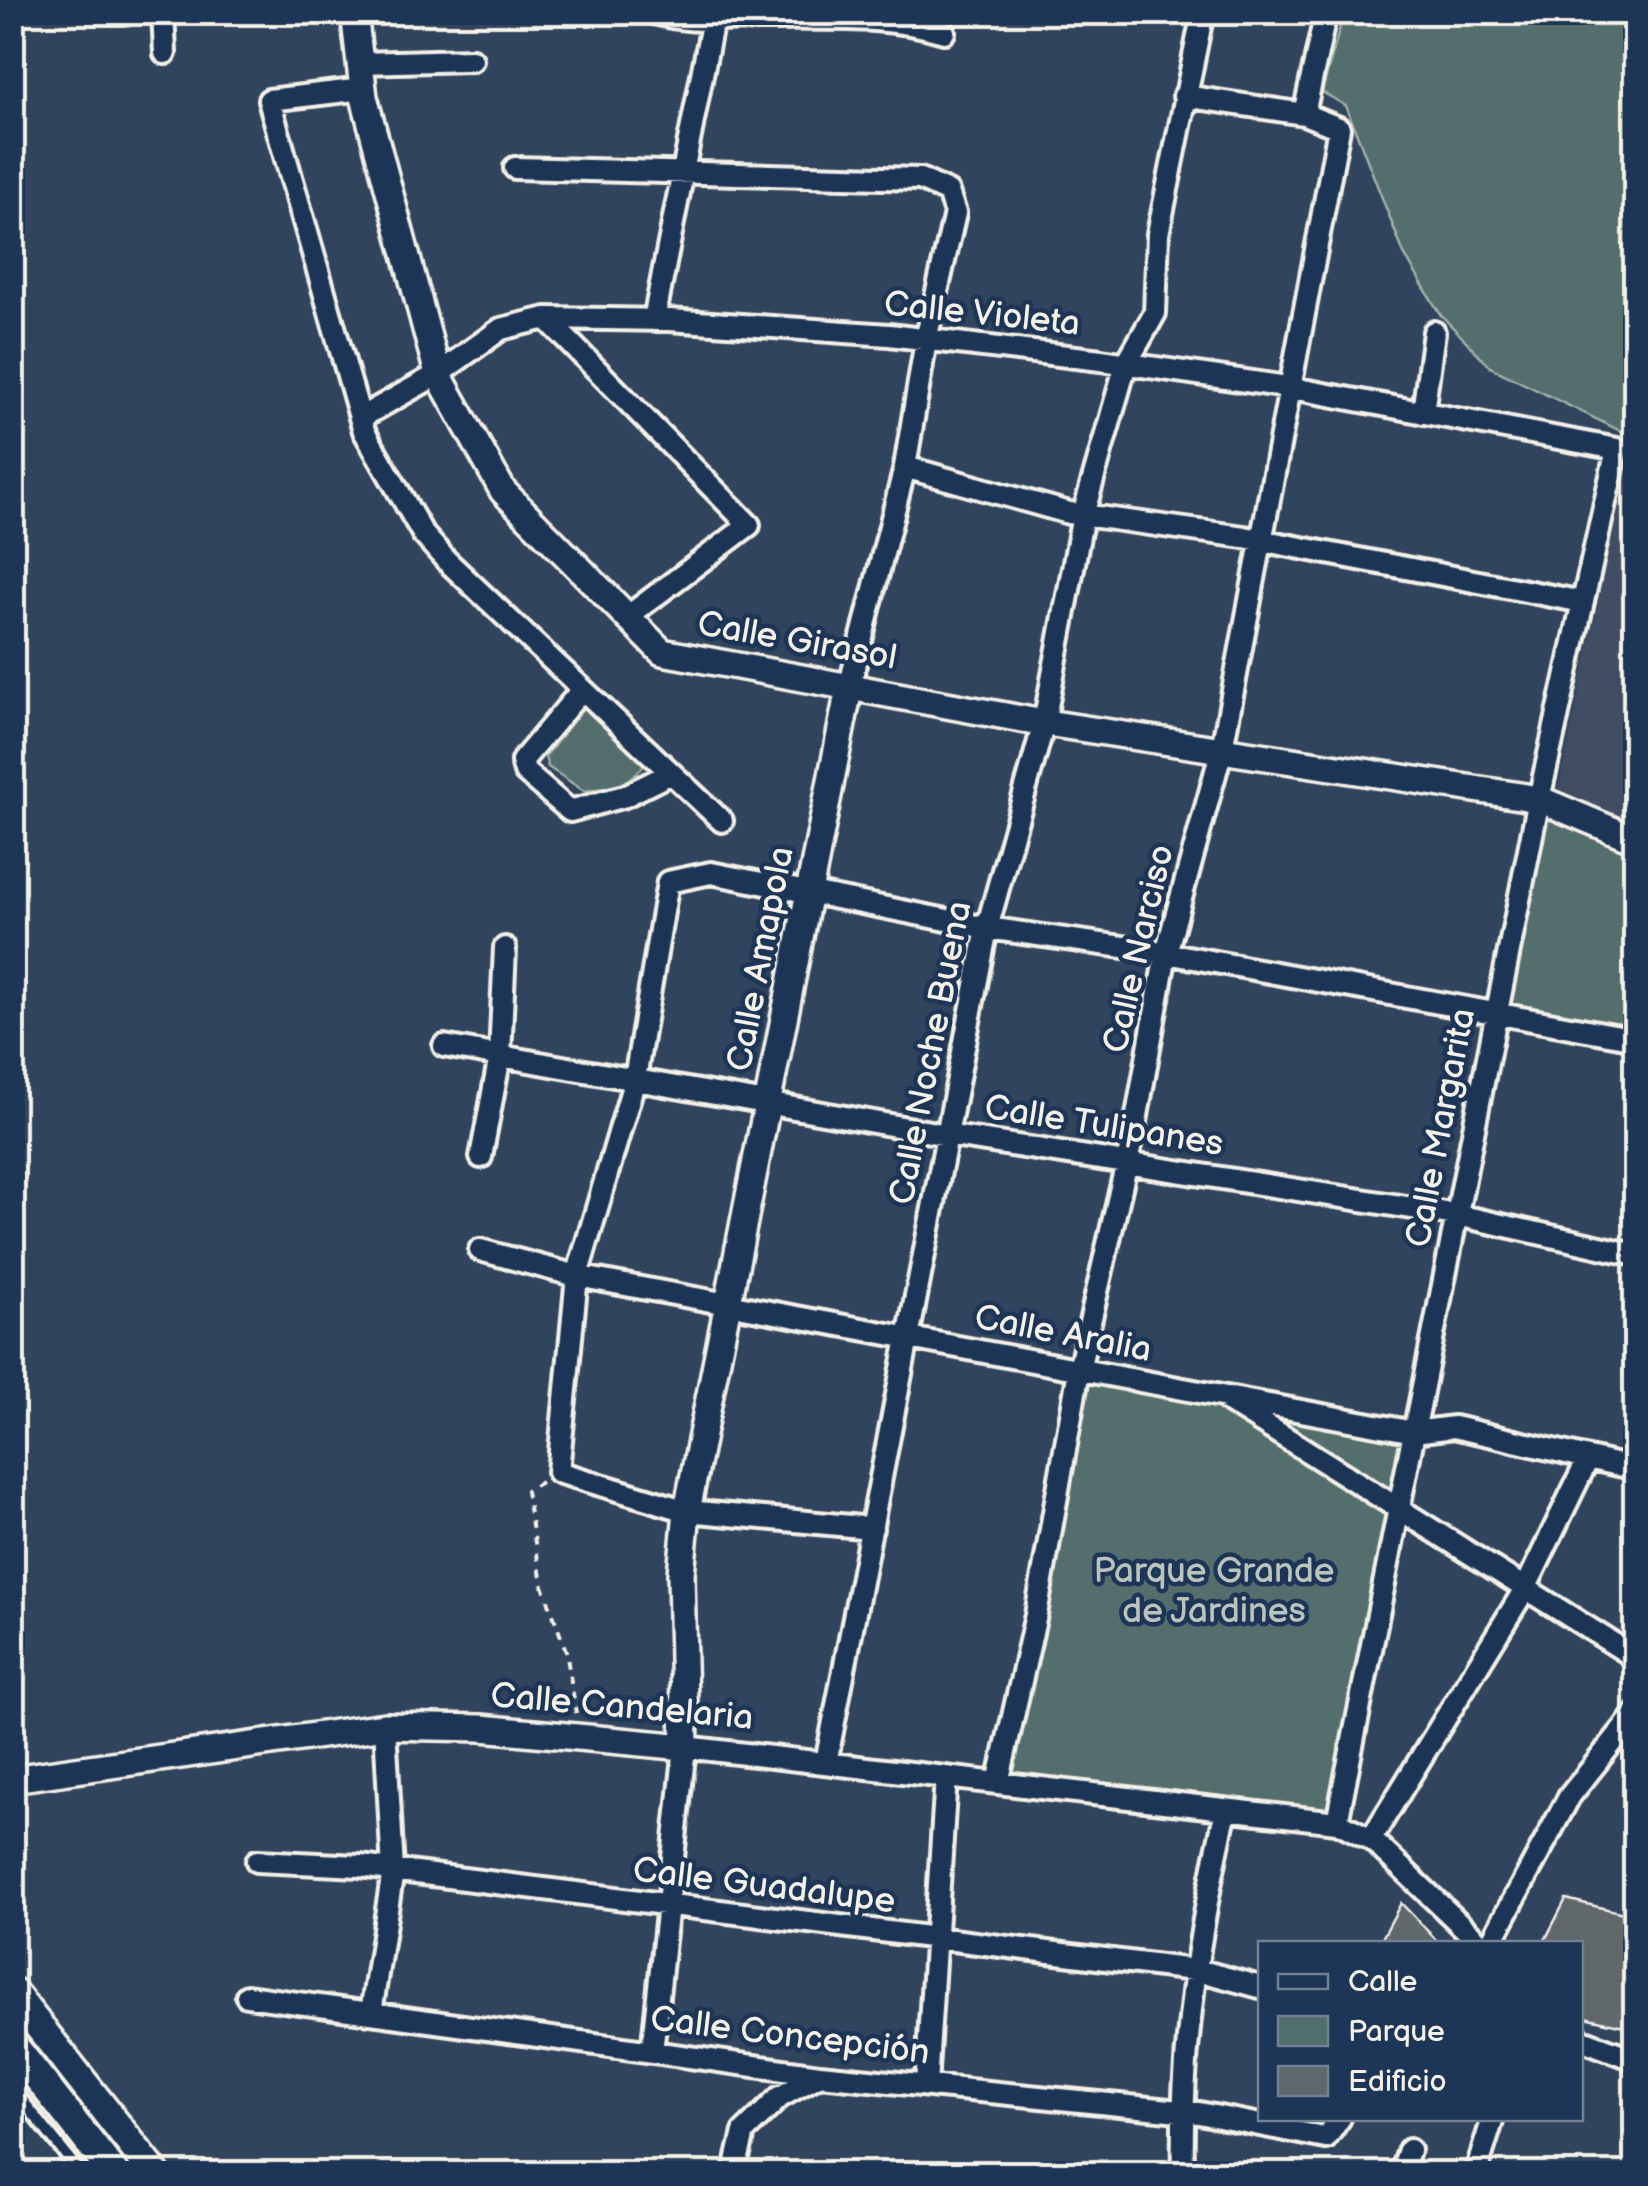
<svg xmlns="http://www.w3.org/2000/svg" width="1648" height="2186" font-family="'Balsamiq Sans',sans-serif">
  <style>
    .built { fill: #3f4e62 }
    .green { fill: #526e6c; stroke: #a3b0aa; stroke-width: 2.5 }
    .building { fill: #60676c; stroke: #f4f1e8; stroke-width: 2.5 }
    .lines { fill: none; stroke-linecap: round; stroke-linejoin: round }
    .service-casing { stroke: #f4f1e8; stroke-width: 18 }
    .minor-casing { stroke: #f4f1e8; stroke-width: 28 }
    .tertiary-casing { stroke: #f4f1e8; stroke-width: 32 }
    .secondary-casing { stroke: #f4f1e8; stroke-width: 35 }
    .path { stroke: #f4f1e8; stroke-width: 4; stroke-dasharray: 8 8; stroke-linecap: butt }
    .service { stroke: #1d3557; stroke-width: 10 }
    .minor { stroke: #1d3557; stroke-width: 20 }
    .tertiary { stroke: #1d3557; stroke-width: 25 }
    .secondary { stroke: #1d3557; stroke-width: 28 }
    .labels { text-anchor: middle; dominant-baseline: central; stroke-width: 9; stroke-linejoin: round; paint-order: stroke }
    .street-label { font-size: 35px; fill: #f4f1e8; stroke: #1d3557 }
    .park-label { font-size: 35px; fill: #bbc3bd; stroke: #1d3557 }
  </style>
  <rect width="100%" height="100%" fill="#31445d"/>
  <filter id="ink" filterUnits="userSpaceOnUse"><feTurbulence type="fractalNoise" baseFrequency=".01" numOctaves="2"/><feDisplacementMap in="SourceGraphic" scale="20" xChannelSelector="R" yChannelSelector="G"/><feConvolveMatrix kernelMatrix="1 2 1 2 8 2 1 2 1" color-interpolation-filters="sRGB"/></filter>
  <g filter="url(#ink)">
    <path class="built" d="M1627,467L1635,468V829L1558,793Z"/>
    <path class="green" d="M1344,13H1635V438L1492,368L1440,314L1404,254L1346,106L1322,92Z
      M585,706L596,708L650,760L625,784L584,791L548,767L545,757Z
      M1539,799L1635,840V1034L1497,1012Z
      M1079,1370L1414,1432L1337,1822L998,1783Z"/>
    <path class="building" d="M1566,1899L1636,1916V2029L1580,2016V1944H1543Z
      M1401,1903L1440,1944H1379Z"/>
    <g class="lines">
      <g class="service-casing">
        <path id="service" d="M12,2087L81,2174"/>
      </g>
      <g class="minor-casing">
        <path id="minor" d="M163,12L165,53
          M651,12C692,25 726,18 767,19C826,19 889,15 944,32
          M359,63L472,60
          M363,89L269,100L364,431L423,534L447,561L722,821
          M1304,114L1326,12
          M515,168L920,179L948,192L955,213L926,340L905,467L850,684
          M546,318L749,525L627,617
          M654,320L712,24
          M1423,413L1434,332
          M360,418L438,374L501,329L546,318L669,320L889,335L1101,360L1287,387L1617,449L1539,799L1337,1822
          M905,467L1069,513L1244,537L1583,602
          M581,691L522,761L525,772L570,811L625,796L671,773
          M444,1046L947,1135L1457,1215L1636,1255
          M481,1157L500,1056L505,948
          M480,1250L577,1276L1414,1432L1454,1427L1636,1469
          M1229,1402L1636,1658
          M872,1528L687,1511L558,1472L577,1276L635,1079L668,882L711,873L987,928L1166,953L1636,1039
          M826,1763L987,928L1044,723L1083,515L1126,364L1155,313L1158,234L1203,12
          M998,1783L1036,1615L1079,1370L1135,1127L1166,953L1222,749L1339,128L1304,114L1184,96
          M1371,1839L1525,1589L1587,1461
          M257,1861L360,1866L1201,1971L1260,1987
          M1490,1944L1569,1797L1636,1713
          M247,1996L820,2075L1199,2113L1326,2138L1340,2118
          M371,2013L393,1871L385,1726
          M1580,2039L1636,2060
          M652,2052L685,1747L1337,1822L1371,1839L1481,1944
          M926,2085L946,1777
          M1476,2172L1493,2118
          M734,2174L744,2132L780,2097L820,2075
          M1183,2174C1180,2051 1199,1929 1226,1810
          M1401,2174L1409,2150"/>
      </g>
      <g class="tertiary-casing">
        <path id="tertiary" d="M354,12L364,97L438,374L503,491L662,652L1027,720L1539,799L1636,840
          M12,1779L385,1726L481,1728L685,1747L681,1574L687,1511L850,684"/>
      </g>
      <g class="secondary-casing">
        <path id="secondary" d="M12,1992L155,2174
          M12,2044L114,2174"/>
      </g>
      <path class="path" d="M541,1482L526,1491L542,1583L566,1651L576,1713"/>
      <use href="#service" class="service"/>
      <use href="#minor" class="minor"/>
      <use href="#tertiary" class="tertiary"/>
      <use href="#secondary" class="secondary"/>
    </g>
  </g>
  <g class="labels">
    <g class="street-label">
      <text transform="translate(982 314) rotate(6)">Calle Violeta</text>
      <text transform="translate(797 641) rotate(10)">Calle Girasol</text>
      <text transform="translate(1139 949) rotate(-77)">Calle Narciso</text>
      <text transform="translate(761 959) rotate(-79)">Calle Amapola</text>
      <text transform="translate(931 1053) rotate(-79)">Calle Noche Buena</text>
      <text transform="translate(1104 1126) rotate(9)">Calle Tulipanes</text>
      <text transform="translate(1441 1128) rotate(-79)">Calle Margarita</text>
      <text transform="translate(1063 1334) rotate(11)">Calle Aralia</text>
      <text transform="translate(622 1707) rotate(5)">Calle Candelaria</text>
      <text transform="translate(764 1886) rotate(7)">Calle Guadalupe</text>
      <text transform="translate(790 2036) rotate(7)">Calle Concepción</text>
    </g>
    <g class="park-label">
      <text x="1214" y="1571">Parque Grande<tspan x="1214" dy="40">de Jardines</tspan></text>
    </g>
  </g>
  <rect width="1648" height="2186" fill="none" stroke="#1d3557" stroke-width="50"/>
  <rect x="25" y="25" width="1598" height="2136" fill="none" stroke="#f4f1e8" stroke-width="4" filter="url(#ink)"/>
  <rect x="1258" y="1941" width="325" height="180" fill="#1d3557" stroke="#738091" stroke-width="2.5"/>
  <rect x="1278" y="1974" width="50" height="15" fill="#1d3557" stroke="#738091" stroke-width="2.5"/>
  <text x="1348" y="1991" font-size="30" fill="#f4f1e8">Calle</text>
  <rect x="1278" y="2016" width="50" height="30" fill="#526e6c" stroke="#738091" stroke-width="2.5"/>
  <text x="1348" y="2041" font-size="30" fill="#f4f1e8">Parque</text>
  <rect x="1278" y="2066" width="50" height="30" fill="#60676c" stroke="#738091" stroke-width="2.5"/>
  <text x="1348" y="2091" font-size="30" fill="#f4f1e8">Edificio</text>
</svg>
